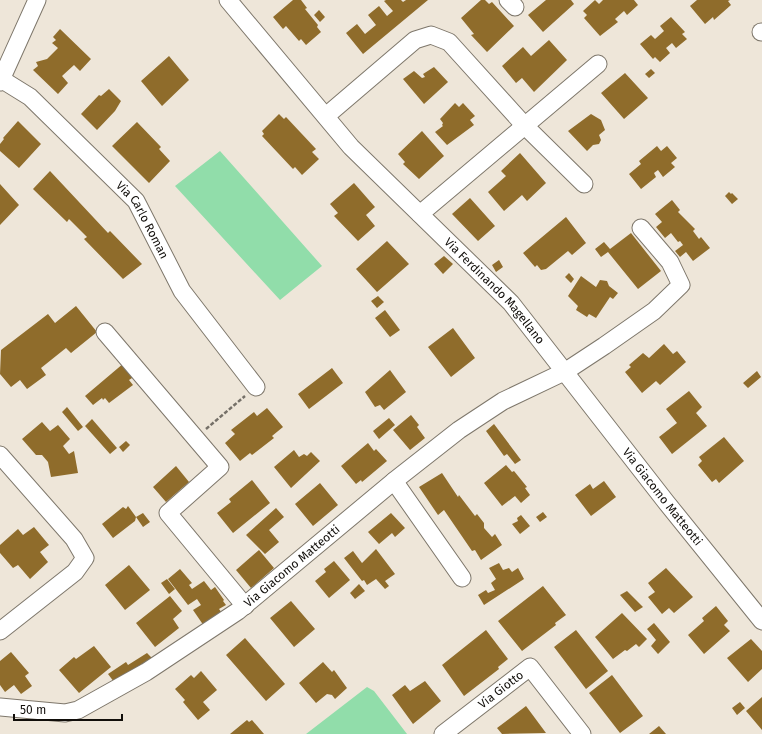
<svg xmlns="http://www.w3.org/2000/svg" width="762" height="734" font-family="'Fira Sans',sans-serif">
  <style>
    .green { fill: #91ddaa }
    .building { fill: #8f6c2b }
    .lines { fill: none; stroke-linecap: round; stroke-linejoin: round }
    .minor-casing { stroke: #7e776b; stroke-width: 19 }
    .path { stroke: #757068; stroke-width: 2.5; stroke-dasharray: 4 2; stroke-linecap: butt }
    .minor { stroke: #fff; stroke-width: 17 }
    .labels { text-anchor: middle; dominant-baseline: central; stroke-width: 3; stroke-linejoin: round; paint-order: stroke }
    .street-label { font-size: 12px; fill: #110e0a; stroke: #fff }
  </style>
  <rect width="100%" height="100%" fill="#eee6d9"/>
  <path class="green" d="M220,151L322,266L280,300L175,186Z
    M367,687L374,691L407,734H306Z"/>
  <path class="building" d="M293,0H301L307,8L305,9L318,25L317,27L321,32L306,45L301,39L299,41L286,26L283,29L273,17Z
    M386,0H401L403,2L406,0H428L363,54L346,33L357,24L365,34L376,25L368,15L379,6L387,16L393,11L384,1Z
    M481,0H485L489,4L492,2L514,26L487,52L471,35L474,34L461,18Z
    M546,0H571L574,4L543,32L528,15Z
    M595,0L599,4L603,0H634L638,5L627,15L624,11L615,19L618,22L600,36L584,18L587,15L583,11Z
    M697,0H730L728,1L731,5L714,20L713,17L705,24L690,6Z
    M319,10L325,17L320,22L314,15Z
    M671,17L685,32L682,34L687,39L676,48L672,43L666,48L670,53L660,62L655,57L653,59L640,44L651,35L655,39L664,31L660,26Z
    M60,29L91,59L80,71L74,65L62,76L68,83L58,94L33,70L38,66L36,62L47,59L58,48L52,43L56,40L53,37Z
    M549,40L567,60L534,92L522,78L516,83L502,66L523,47L531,56Z
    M169,56L189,80L162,106L141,81Z
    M434,67L448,82L424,104L403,79L414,71L422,78L425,77L423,74Z
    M651,69L655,73L649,78L645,74Z
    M625,73L648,98L624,119L601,93Z
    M109,89L121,101L115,111L97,130L81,114L99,95L101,96Z
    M455,103L459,107L463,103L475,116L470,120L474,125L447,145L435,132L443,126L442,125L443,123L440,119Z
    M279,114L284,119L286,117L316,149L312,152L319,159L302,175L295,167L293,169L262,136L264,134L262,131Z
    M591,114L601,120L605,130L599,135L601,140L599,144L593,145L587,151L568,131Z
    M18,121L41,144L19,168L0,151V144L4,139L3,138Z
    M137,122L161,147L159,149L170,161L149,183L112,146Z
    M422,131L444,156L419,179L403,164L405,162L398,154Z
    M657,146L661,151L667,146L677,158L671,163L675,167L663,177L658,170L654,173L656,177L641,189L629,174L641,164L639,161Z
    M520,153L546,183L527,201L522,195L504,211L488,192L506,176L501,171Z
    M50,171L108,233L110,231L142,264L123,279L84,239L87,237L69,219L67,222L33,189Z
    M354,183L375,207L366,215L375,226L358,241L334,216L338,213L330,204Z
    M0,184L19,205L0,225Z
    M729,192L731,194L732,193L738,199L732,204L725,196Z
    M470,198L495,226L478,241L452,214Z
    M672,200L680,210L678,212L695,229L693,231L699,239L701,237L710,248L693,261L686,252L680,257L675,251L683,245L680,241L678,242L671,233L665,238L656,227L662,222L655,214Z
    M566,217L586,243L572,255L568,251L546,269L541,270L537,265L535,267L523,253Z
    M631,233L661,271L638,289L608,252L601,257L595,249L604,242L610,249Z
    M387,241L409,264L377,292L356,269Z
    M444,256L453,264L443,274L434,264Z
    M499,260L503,267L496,272L492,265Z
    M569,273L574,279L571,283L565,277Z
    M581,276L596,287L600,280L607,281L609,286L618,293L613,299L610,297L596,318L589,314L587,317L576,310L578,306L568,296Z
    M378,296L384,302L377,308L371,301Z
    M76,306L97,332L71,353L66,348L41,368L46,375L27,389L20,380L11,387L0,374L1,350L48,314L55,323Z
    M385,310L400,330L390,337L375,318Z
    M453,328L475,358L451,377L428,347Z
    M664,344L673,354L677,351L686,362L660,385L656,381L642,393L625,372L631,367L629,365L643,353L649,358Z
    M124,363L135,376L129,380L133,385L109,403L105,398L103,400L102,398L93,405L85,396Z
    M332,368L343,383L309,409L298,394Z
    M390,370L406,392L384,410L380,405L375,407L365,392Z
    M757,371L761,377L748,388L743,383Z
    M689,391L702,407L696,413L707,426L672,454L659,437L677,423L666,409Z
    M67,407L83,427L78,431L62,412Z
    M267,408L283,427L272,436L274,438L252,455L250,453L240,461L225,443L235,434L231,430L254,412L257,416Z
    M411,415L419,425L417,427L425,438L410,450L393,430Z
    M389,418L395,425L379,439L373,431Z
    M92,419L117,448L110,454L85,426Z
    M42,422L50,431L58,425L70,439L63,446L69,454L74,451L78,473L51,477L48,462L42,455H36L22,439Z
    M494,424L521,460L515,464L507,454L504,456L486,431Z
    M724,437L744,461L719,483L716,479L712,482L698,465L702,461L699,457Z
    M126,441L130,445L123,452L119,447Z
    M368,443L374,451L376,449L387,461L362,482L361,480L356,484L341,466Z
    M294,450L299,457L304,454L307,456L311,452L320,461L291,488L274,467Z
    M506,465L512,472L514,471L527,487L525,488L530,495L521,503L515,496L502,506L484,483Z
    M176,466L189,482L166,502L153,487Z
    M442,473L458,497L459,495L475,516L477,514L484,523V528L492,537L495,534L502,545L481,560L475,550L472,551L444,510L438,515L419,487Z
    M252,480L270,503L233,533L217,513L231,502L229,499Z
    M604,481L616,497L591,516L575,495L590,484L593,489Z
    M320,483L338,505L313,526L295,504Z
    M128,506L136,517L135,521L113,538L102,524L123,507L126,509Z
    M276,508L284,517L269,530L279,542L265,554L246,535Z
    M543,512L547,517L540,522L536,517Z
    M143,513L150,522L143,527L136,517Z
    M391,513L405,528L395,537L392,533L379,544L368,532Z
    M521,515L530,526L520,534L512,524L518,521L517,518Z
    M34,527L49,545L40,552L48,562L30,579L18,565L13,568L0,553V545L18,529L23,535Z
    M376,549L395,574L385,581L389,586L385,589L376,579L367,585L364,580L362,581L344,558L353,551L362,563Z
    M259,550L274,568L251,588L236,570Z
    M334,561L350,580L329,598L315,581L326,572L324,569Z
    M499,563L503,570L509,568L512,572L518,568L524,579L484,605L478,595L486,590L488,593L495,590L491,583L496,579L489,568Z
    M129,565L150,590L125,610L105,585Z
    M666,568L693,597L674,613L669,608L662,614L648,597L655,592L648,583Z
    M180,569L192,583L189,585L192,589L204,581L211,590L215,587L224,600L223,601L226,605L219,609L222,613L204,626L193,610L201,605L197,599L188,605L168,579Z
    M167,579L175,589L169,594L161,583Z
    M359,584L365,591L355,599L350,593Z
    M543,586L566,615L555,623L556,625L522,651L498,621Z
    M627,591L643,607L635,612L620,595Z
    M170,596L182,611L173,619L179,628L155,647L136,623Z
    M291,601L315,629L294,647L270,618Z
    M716,606L728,621L724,625L730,631L704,654L688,635L704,621L702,618Z
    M622,613L647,639L639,647L636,644L627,651L625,650L613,659L595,637Z
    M654,623L670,642L658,654L651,646L656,640L647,629Z
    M486,630L508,659L498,667L499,669L464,696L442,665Z
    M576,630L608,671L586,689L554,647Z
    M245,638L285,684L266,701L226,655Z
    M751,639L762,651V669L748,682L727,658Z
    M94,646L111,667L79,693L59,670L74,657L76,659Z
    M11,652L29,673L25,676L32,686L21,694L14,685L5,692L0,685V661Z
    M147,653L153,659L114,682L108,674L126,662L128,665Z
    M323,662L332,672L334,670L347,688L335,699L332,695L327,694L316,703L299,683Z
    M201,671L217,690L203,702L210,710L198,720L183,702L185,700L175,689L191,675L194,678Z
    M612,675L643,716L620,733L589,693Z
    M425,681L441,701L413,724L392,695L405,685L410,691Z
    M762,697V730L746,711Z
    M740,702L745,708L737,715L732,708Z
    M526,706L546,733L502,734L497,728Z
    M247,720L249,722L252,720L264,734H230Z
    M659,726L666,734H649Z"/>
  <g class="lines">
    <g class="minor-casing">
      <g id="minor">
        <path id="s1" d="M228,0L351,147L511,303L666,502L762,621"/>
        <path d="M508,0L515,7"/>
        <path d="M761,32H762"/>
        <path id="s2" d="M1,79L30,97L136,201L182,291L256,387"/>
        <path d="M0,82L37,0"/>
        <path d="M326,116L415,40L431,35L449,42L525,126L584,184"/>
        <path d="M420,214L598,64"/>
        <path d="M105,332L220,467L168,513L245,606"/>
        <path d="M0,455L74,539L85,558L75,572L0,631"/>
        <path d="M394,481L462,578"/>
        <path id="s3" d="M0,707L65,713L78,710L146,672L238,611L394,481L459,430L503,401L566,371L604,346L654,311L681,285L670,262L641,228"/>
        <path id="s4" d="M443,734L530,667L582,734"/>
      </g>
    </g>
    <path class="path" d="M206,429L245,396"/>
    <use href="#minor" class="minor"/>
  </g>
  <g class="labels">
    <g class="street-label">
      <text stroke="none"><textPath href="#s2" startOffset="202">Via Carlo Roman</textPath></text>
      <text stroke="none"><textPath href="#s1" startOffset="395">Via Ferdinando Magellano</textPath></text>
      <text stroke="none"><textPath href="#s1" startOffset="661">Via Giacomo Matteotti</textPath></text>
      <text stroke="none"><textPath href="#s3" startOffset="337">Via Giacomo Matteotti</textPath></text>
      <text stroke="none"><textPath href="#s4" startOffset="73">Via Giotto</textPath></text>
    </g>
  </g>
  <path d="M14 714v6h108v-6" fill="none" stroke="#110e0a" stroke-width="2"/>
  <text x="20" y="714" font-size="12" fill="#110e0a" stroke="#ffffff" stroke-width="3" paint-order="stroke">50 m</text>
</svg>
